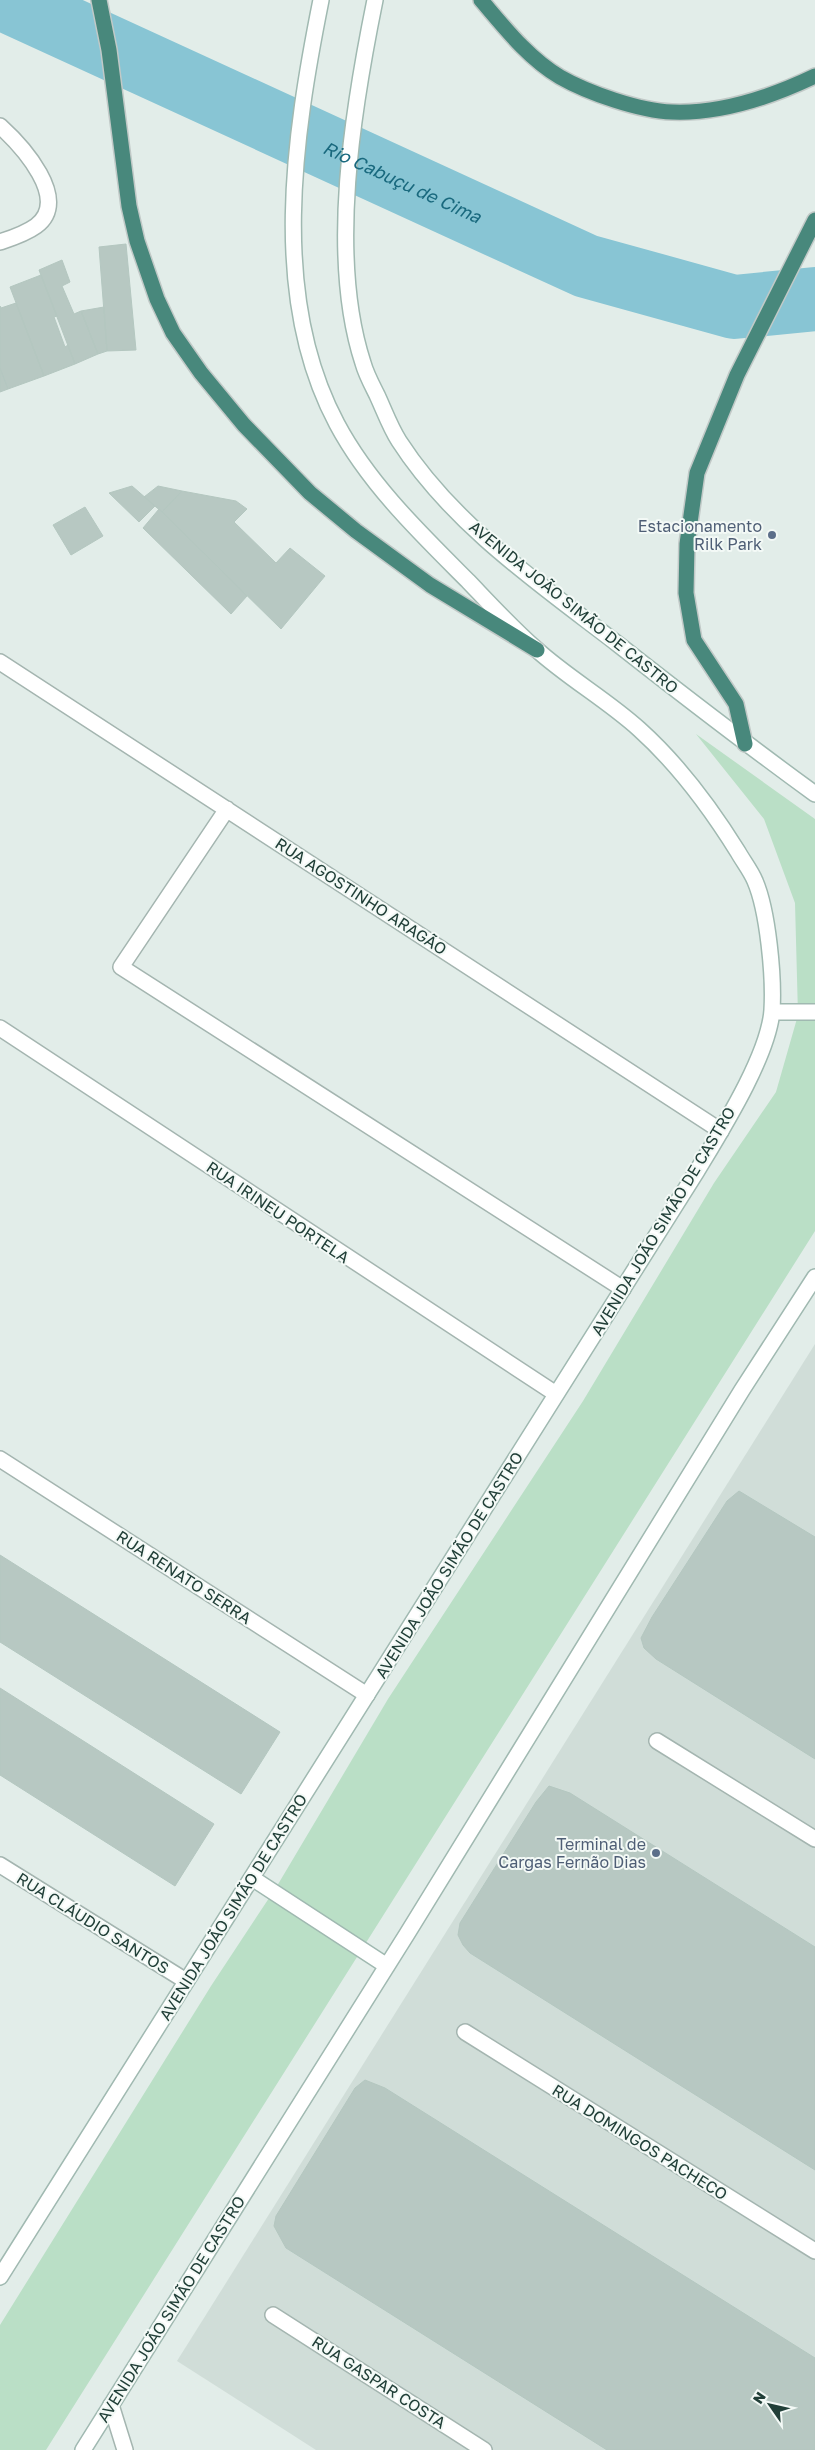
<svg xmlns="http://www.w3.org/2000/svg" width="815" height="2450" font-family="'Golos Text',sans-serif">
  <style>
    .built { fill: #d0ddd8 }
    .green { fill: #badfc6 }
    .lines { fill: none; stroke-linecap: round; stroke-linejoin: round }
    .river { stroke: #88c5d4; stroke-width: 64 }
    .building { fill: #b7c8c2; stroke: #b4c7c0 }
    .service-casing { stroke: #a4b5b0; stroke-width: 18 }
    .minor-casing { stroke: #a4b5b0; stroke-width: 18 }
    .secondary-casing { stroke: #a0b9b1; stroke-width: 18 }
    .trunk-casing { stroke: #c1c9c7; stroke-width: 18 }
    .service { stroke: #fff; stroke-width: 15 }
    .minor { stroke: #fff; stroke-width: 15 }
    .secondary { stroke: #fff; stroke-width: 15 }
    .trunk { stroke: #48887c; stroke-width: 15 }
    .service-dot { fill: #5c6f8a; stroke: #f3f9f6; stroke-width: 2 }
    .labels { text-anchor: middle; dominant-baseline: central; stroke-width: 4; stroke-linejoin: round; paint-order: stroke }
    .service-label { font-size: 16px; fill: #4e5e75; stroke: #f3f9f6; text-anchor: end }
    .street-label { font-size: 16px; fill: #213f38; stroke: #f3f9f6 }
    .water-label { font-size: 18px; font-style: italic; fill: #19697e; stroke: #f3f9f6 }
  </style>
  <rect width="100%" height="100%" fill="#e2ede9"/>
  <path class="built" d="M815,1344V2450H316L177,2361Z"/>
  <path class="green" d="M696,734L815,819V1231L46,2450H0V2325L211,1986L277,1886L388,1699L583,1401L714,1183L776,1092L798,1015L795,903L764,819Z"/>
  <g class="lines">
    <path class="river" id="s1" d="M6,0L586,266L734,307L815,299"/>
  </g>
  <path class="building" d="M126,244L136,350L107,351L99,247Z
    M62,260L70,282L62,286L74,314L81,311L98,354L75,364L39,270Z
    M41,275L57,316L54,317L65,347L68,345L75,364L44,376L10,287Z
    M16,303L44,376L8,389L0,368V306L1,308Z
    M104,307L107,351L98,354L81,311Z
    M0,368L8,389L0,392Z
    M132,486L155,506L139,522L109,493Z
    M158,486L182,491L162,512L144,497Z
    M182,491L236,501L247,509L234,522L276,563L290,548L325,576L281,629L162,512Z
    M85,507L103,536L71,555L53,525Z
    M159,509L247,596L231,614L143,528Z
    M739,1491L815,1537V1759L656,1659L644,1648L641,1638L652,1617L727,1501Z
    M0,1555L280,1732L241,1794L0,1642Z
    M0,1688L214,1824L175,1886L0,1775Z
    M549,1786L570,1793L815,1947V2170L470,1953L463,1945L458,1935L460,1923L536,1802Z
    M365,2080L385,2088L815,2358V2450H607L286,2248L274,2226L276,2216L355,2088Z"/>
  <g class="lines">
    <g class="service-casing">
      <path id="service" d="M0,662L721,1131
        M227,809L121,967L623,1289
        M0,1028L556,1394
        M0,1459L367,1695
        M0,1865L186,1981
        M111,2405L125,2450"/>
    </g>
    <g class="minor-casing">
      <path id="minor" d="M0,126C21,145 72,200 36,226C25,234 12,238 0,242
        M657,1741L815,1839
        M465,2032L815,2251
        M273,2315L484,2450"/>
    </g>
    <g class="secondary-casing">
      <path id="secondary" d="M375,0C353,108 328,256 363,363C366,374 372,385 377,395C384,410 390,427 399,441C453,525 541,585 619,645C684,696 749,746 815,794
        M772,1012H815
        M252,1878L387,1966
        M0,2277L697,1171C721,1131 769,1055 772,1010C774,977 768,911 755,881C751,871 743,861 738,852C710,807 678,764 639,729C607,700 568,678 536,649C512,628 490,604 468,581C420,533 369,484 337,424C269,297 294,135 321,0
        M83,2450L407,1934L742,1390L815,1277"/>
    </g>
    <g class="trunk-casing">
      <path id="trunk" d="M99,0L109,50L129,206L137,241L157,299L173,333L201,373L244,425L310,493L356,531L430,585L537,650
        M481,0C504,27 528,58 560,77C588,93 640,111 672,112C721,114 771,97 815,76
        M745,744L736,704L694,640L686,593L687,544L697,473L737,375L815,220"/>
    </g>
    <use href="#service" class="service"/>
    <use href="#minor" class="minor"/>
    <use href="#secondary" class="secondary"/>
    <use href="#trunk" class="trunk"/>
  </g>
  <g class="service-dot">
    <circle cx="772" cy="535" r="5"/>
    <circle cx="656" cy="1853" r="5"/>
  </g>
  <g class="labels">
    <g class="service-label">
      <text x="762" y="526">Estacionamento<tspan x="762" dy="18">Rilk Park</tspan></text>
      <text x="646" y="1844">Terminal de<tspan x="646" dy="18">Cargas Fernão Dias</tspan></text>
    </g>
    <g class="street-label">
      <text transform="translate(574 607) rotate(39)">AVENIDA JOÃO SIMÃO DE CASTRO</text>
      <text transform="translate(361 896) rotate(33)">RUA AGOSTINHO ARAGÃO</text>
      <text transform="translate(278 1212) rotate(34)">RUA IRINEU PORTELA</text>
      <text transform="translate(663 1221) rotate(-59)">AVENIDA JOÃO SIMÃO DE CASTRO</text>
      <text transform="translate(449 1565) rotate(-58)">AVENIDA JOÃO SIMÃO DE CASTRO</text>
      <text transform="translate(184 1577) rotate(33)">RUA RENATO SERRA</text>
      <text transform="translate(233 1907) rotate(-58)">AVENIDA JOÃO SIMÃO DE CASTRO</text>
      <text transform="translate(93 1923) rotate(32)">RUA CLÁUDIO SANTOS</text>
      <text transform="translate(640 2142) rotate(32)">RUA DOMINGOS PACHECO</text>
      <text transform="translate(171 2309) rotate(-58)">AVENIDA JOÃO SIMÃO DE CASTRO</text>
      <text transform="translate(379 2382) rotate(33)">RUA GASPAR COSTA</text>
    </g>
    <g class="water-label">
      <text stroke="none"><textPath href="#s1" startOffset="436">Rio Cabuçu de Cima</textPath></text>
    </g>
  </g>
  <g transform="translate(770 2405) rotate(304)" stroke="#f3f9f6" stroke-width="4" paint-order="stroke">
  <path d="M0-4L9 19L0 12L-9 19Z" fill="#213f38"/>
  <text y="-8" font-size="14" font-weight="bold" text-anchor="middle" fill="#213f38">N</text>
  </g>
</svg>
